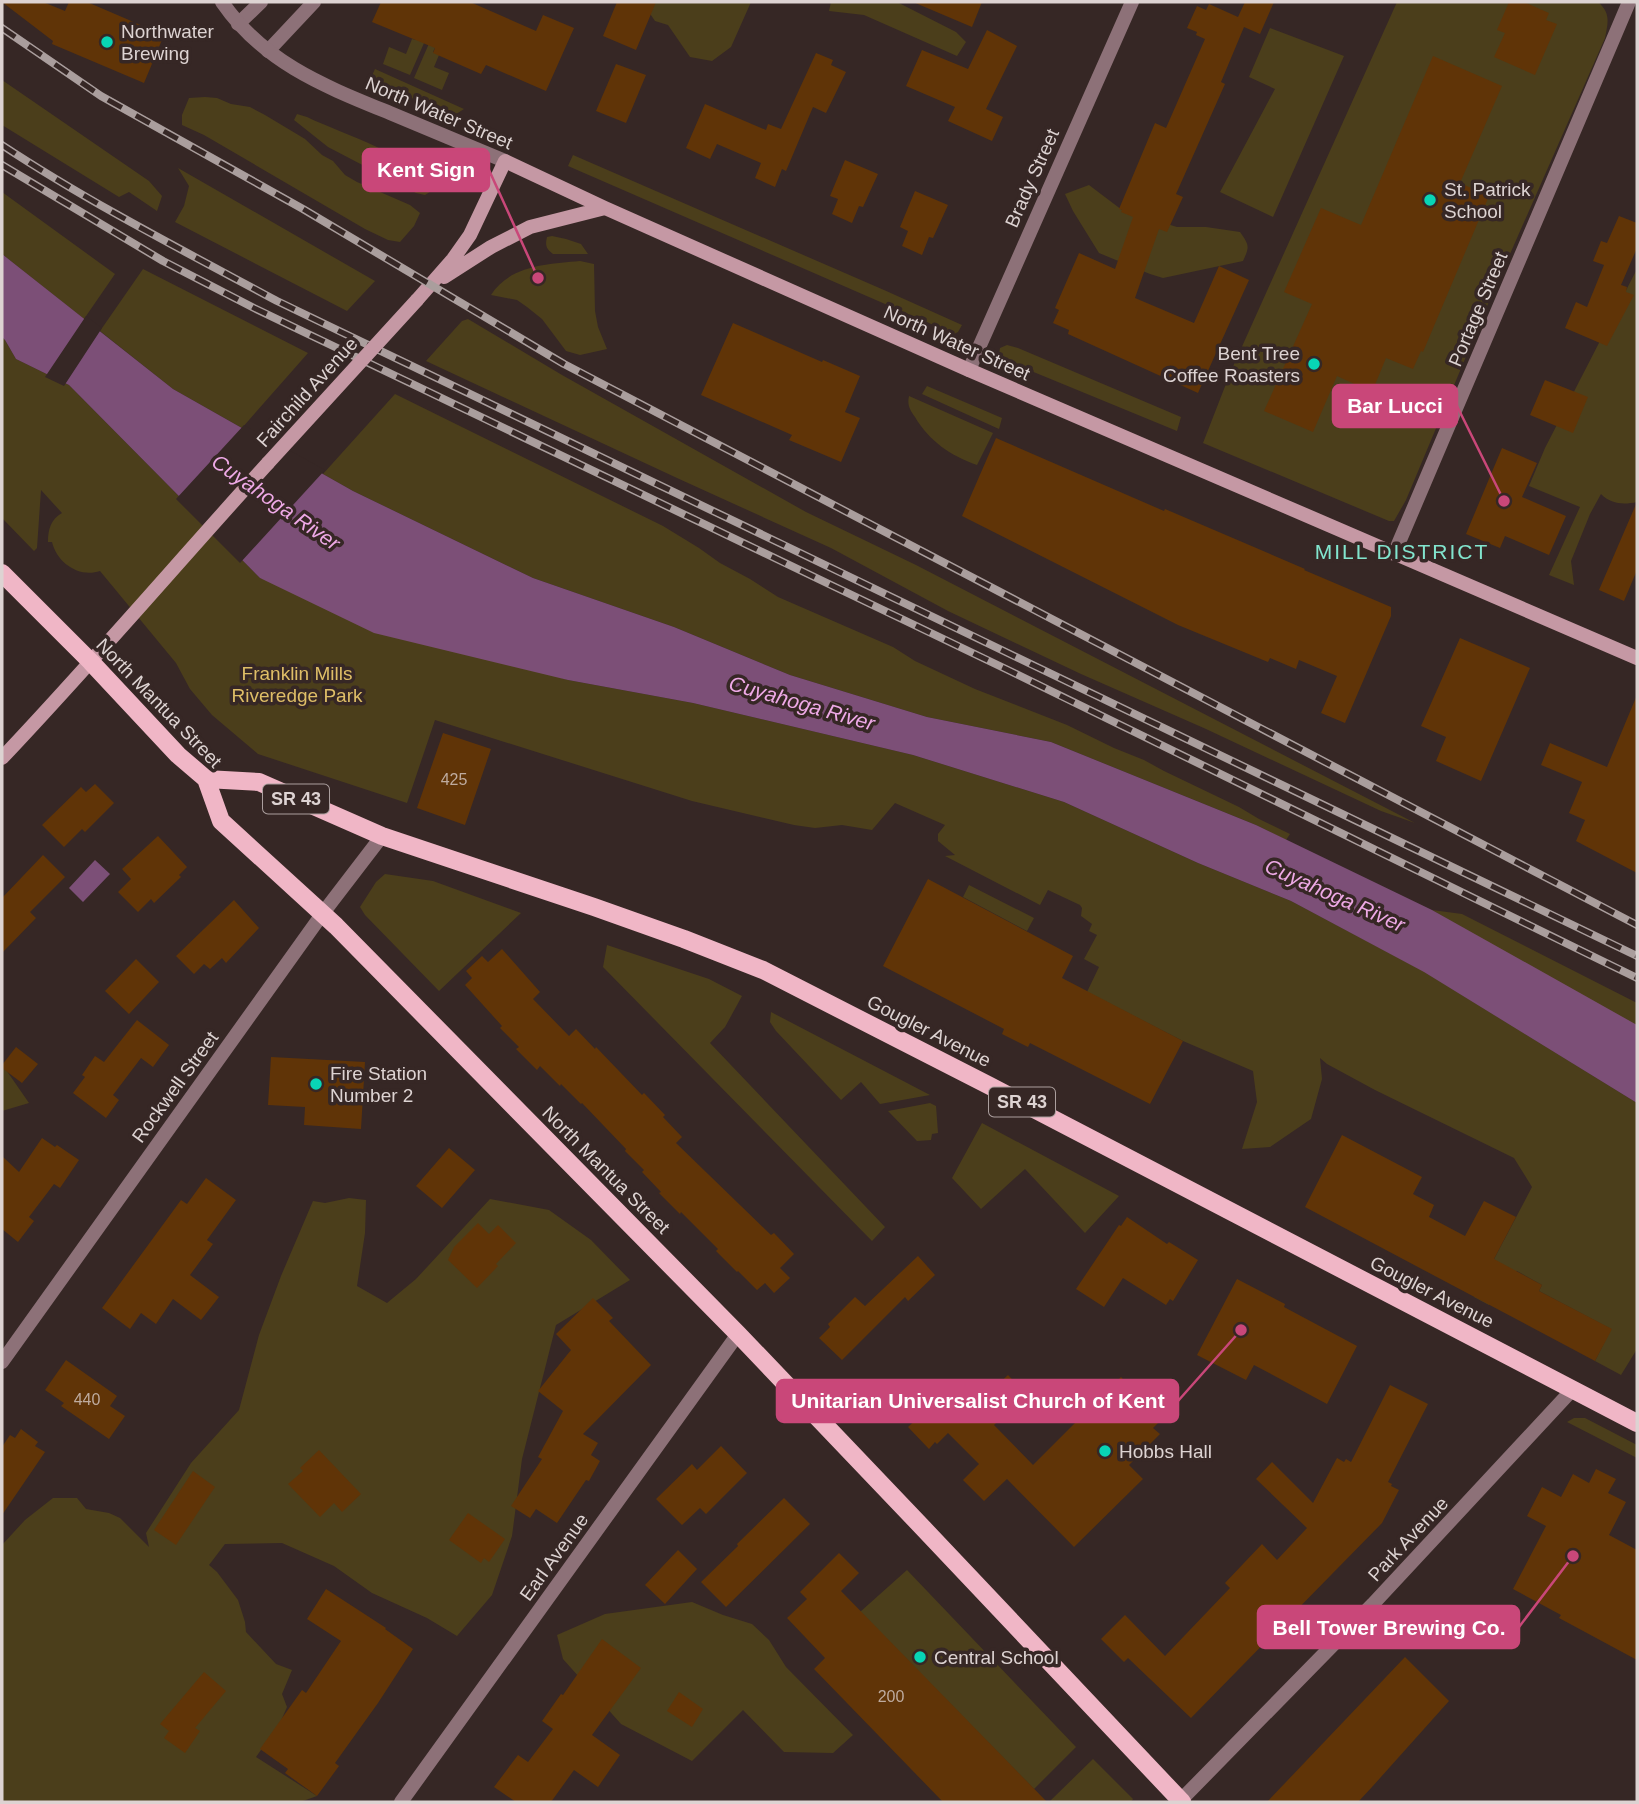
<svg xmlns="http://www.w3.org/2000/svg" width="1639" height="1804" font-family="Helvetica,sans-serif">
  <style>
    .green { fill: #4b3e1b }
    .water { fill: #7c4f77 }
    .pier { fill: #362725 }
    .building { fill: #603407 }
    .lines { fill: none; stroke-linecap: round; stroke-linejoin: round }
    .minor { stroke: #8d7178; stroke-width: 14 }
    .tertiary { stroke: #8d7178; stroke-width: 14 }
    .secondary { stroke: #c598a4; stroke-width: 14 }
    .primary { stroke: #f0b6c6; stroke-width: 18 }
    .rail-casing { stroke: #aa9e9d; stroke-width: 8 }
    .rail { stroke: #362725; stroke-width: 5; stroke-dasharray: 16; stroke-linecap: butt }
    .secondary-bridge { stroke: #c598a4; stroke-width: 14 }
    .poi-dot { fill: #08d5b5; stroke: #362725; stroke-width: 2.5 }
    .labels { text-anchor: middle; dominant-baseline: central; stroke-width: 7; stroke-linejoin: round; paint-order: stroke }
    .number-label { font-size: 16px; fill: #beab9f }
    .shield { fill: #362725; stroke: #ab9f9e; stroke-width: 2 }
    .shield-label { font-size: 18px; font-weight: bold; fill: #ddd3d2 }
    .poi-label { font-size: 19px; fill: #ddd3d2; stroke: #362725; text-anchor: start }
    .street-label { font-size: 19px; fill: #ddd3d2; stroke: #362725 }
    .park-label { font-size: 19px; fill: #dfbe67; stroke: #362725 }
    .water-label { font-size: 21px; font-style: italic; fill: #eea9e6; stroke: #362725 }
    .neighbourhood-label { font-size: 21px; letter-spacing: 2px; fill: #82e5ce; stroke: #362725 }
    .leader { fill: none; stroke: #c94779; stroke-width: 2.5 }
    .callout-dot { fill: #c94779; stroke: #362725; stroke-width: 2.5 }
    .callout { fill: #c94779; stroke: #c94779; stroke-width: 2.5 }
    .callout-label { font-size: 21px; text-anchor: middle; font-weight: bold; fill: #fff }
  </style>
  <rect width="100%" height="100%" fill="#362725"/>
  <path class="green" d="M432,2H442L410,75L383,64L389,47L406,54L412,39L416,40Z
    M447,2H456L433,52L439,55L434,67L449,73L442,90L414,78Z
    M642,2H751L731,47L712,61L690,57L668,25L655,21Z
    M831,2H897L956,32L966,42L957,56L864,15L829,11Z
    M1397,2H1598C1611,13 1608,23 1605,38L1488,304L1406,500L1394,521H1389L1203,443L1231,371Z
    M1270,28L1344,56L1273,217L1220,192L1275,89L1249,77Z
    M375,69L464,109L453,116L370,80Z
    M2,80L149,181L162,196L157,211L129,192L119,197L2,125Z
    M205,97L217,98L231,104L250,107L265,115L305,139L322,155L333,161L345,175L357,182L410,205L420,213L414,226L400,242L388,240L365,229L204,135L182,125V115L189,98Z
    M297,114L307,117C344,135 413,154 433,190L425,195L416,193L328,147L294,120Z
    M573,155L884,290L962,325L958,332L954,334L568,166Z
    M178,168L375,281L347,311L175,222L184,206L189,186Z
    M1089,185L1122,210L1177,227H1206L1240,232C1249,245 1250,246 1243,261L1163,278L1150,274L1099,253L1073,211L1065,194Z
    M2,192L115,274L84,319L2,254Z
    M552,236L566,239L581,244L588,254H553C546,249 545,245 547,237Z
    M580,261L594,264L595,311L598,327L607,349L580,355L566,351L542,319L527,307L517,300L491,295C510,265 548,264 580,261Z
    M143,269L308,353L242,428L173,389L100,331Z
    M1637,269V502C1623,505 1611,504 1601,494L1590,514L1571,561L1574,585L1549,575L1580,507L1529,486L1545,448Z
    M468,319L562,375L806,512L916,565L1415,823L1381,811L1206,729L1081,674L948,611L831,548L677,478L426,361L462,321Z
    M2,337L5,340L16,359L69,385L260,578L568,680L693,703L913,755L1064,802L1198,863L1291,901L1423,971L1637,1103V1349L1621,1375L1595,1361L1611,1329L1539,1291L1542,1285L1517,1271L1505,1274L1489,1305L1474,1297L1532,1187L1514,1158L1375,1090L1327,1064L1320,1058L1322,1079L1311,1119L1270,1147L1242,1149L1257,1102L1253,1071L1183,1041L1087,992L1099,967L1084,959L1097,935L1089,931L1092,924L1081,916L1082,908L1080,905L1048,890L1040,905L945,856L955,855L938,841V834L945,825L895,803L872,830L842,825L815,828L794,825L692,801L435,720L407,803L258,754L212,715L190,689L176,663L100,571C79,578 57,563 52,542H48C48,529 51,519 62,513L41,490L37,548L34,551L2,518Z
    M1007,345L1018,348L1181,417L1177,431L1019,366L999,354L1000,348Z
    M927,386L1002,418L999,429L922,394Z
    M395,394L663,526L699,548L720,563L750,579L778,597L893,647L915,661L975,689L1067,725L1114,748L1144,760L1164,771L1239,807L1259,819L1290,834L1286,840L1256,825L1051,742L927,717L790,675L674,627L533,578L353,491L323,474Z
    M909,396L993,433L977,465C951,456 929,441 915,417C910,410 907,405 909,396Z
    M385,874L433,881L521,913L439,991L365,915L360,907L376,882Z
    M969,885L1034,918L1027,931L963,897Z
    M1432,910L1462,914L1637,1003V1029Z
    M607,945L709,979L742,996L725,1027L710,1043L885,1227L872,1241L603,967Z
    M771,1012L930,1095L880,1104L861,1082L841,1100L776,1031L770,1022Z
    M2,1064L29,1103L2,1111Z
    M930,1103L936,1106L938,1133L932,1134L931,1140L917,1141L888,1111Z
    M982,1123L1119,1196L1085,1233L1025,1169L981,1209L952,1178Z
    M349,1198L366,1200L365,1233L357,1286L387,1303L416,1279L490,1199L549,1210L591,1240L630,1280L556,1325L522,1459L512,1536L492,1595L457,1636L427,1618L372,1593L334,1566L282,1543L225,1544L209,1565L217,1572L238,1600L245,1622L246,1632L276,1664L292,1670L282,1694L287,1707L280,1723L256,1757L317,1796L300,1802H2V1545L25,1520L53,1498H77L86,1509L109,1513L120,1518L149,1547L146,1533L191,1463L239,1410L259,1335L281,1276L313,1201L325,1203Z
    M1574,1418H1585L1637,1445V1458L1567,1422Z
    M907,1570L1076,1747L1034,1789L860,1612Z
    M692,1602L723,1615L752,1624L769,1640L786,1667L853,1735L833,1753L784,1752L743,1710L692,1761L621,1724L563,1659L557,1635L605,1614Z
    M1093,1759L1133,1799L1131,1802H1049Z"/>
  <path class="water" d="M2,254L173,389L353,491L533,578L674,627L790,675L927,717L1051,742L1256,825L1432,910L1637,1025V1103L1424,972L1291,901L1198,863L1064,802L913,755L693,703L568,680L374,633L260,578L69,385L16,359L5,340L2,337Z
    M95,860L110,874L83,902L69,888Z"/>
  <path class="pier" d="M86,316L102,328L64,386L45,377Z
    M244,425L325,470L240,563L176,499Z"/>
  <path class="building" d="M2,2H43L65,11L69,2H87L164,35L144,83L52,44L53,41Z
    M381,2H470L536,31L543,15L574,28L546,91L486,65L481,74L433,53L435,48L372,22Z
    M617,2H656L636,50L603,36Z
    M913,2H982L972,27Z
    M1245,2H1274L1260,34L1244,27L1221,82L1225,84L1176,194L1183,197L1167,232L1159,229L1135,298L1194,323L1219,266L1249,280L1198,393L1068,334L1069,330L1053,323L1059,310L1055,308L1079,253L1115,269L1133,217L1121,212L1122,210L1119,209L1155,123L1166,128L1205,39L1196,35L1197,32L1187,28L1197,6L1206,10L1209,4L1238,17Z
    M1509,2H1524L1549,13L1546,20L1557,24L1535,75L1494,57L1505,33L1497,30Z
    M987,30L1017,46L986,109L1003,117L992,141L948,121L955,107L906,86L922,50L968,69Z
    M816,53L833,60L831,65L846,72L826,113L813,107L786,171L782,169L775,187L755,178L761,163L717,144L710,159L686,148L705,104L766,130L768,124L781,129Z
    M1433,56L1502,86L1460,183L1489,196L1423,352L1421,351L1413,369L1386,358L1372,392L1337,376L1313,432L1264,411L1312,304L1284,292L1321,208L1361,225Z
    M616,64L646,75L626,123L596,111Z
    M845,160L878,174L863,207L859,206L852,223L832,214L838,199L830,196Z
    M915,191L948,205L933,238L929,237L922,255L902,246L908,231L900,227Z
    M1619,216L1637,223V248L1621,285L1627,287L1626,292L1634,295L1607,346L1565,328L1576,302L1587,307L1604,265L1593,261L1601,241L1607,243Z
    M733,323L822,362L823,360L860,376L845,412L860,418L841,462L789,440L792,435L701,395Z
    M1545,380L1588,397L1573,433L1530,415Z
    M996,438L1164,511L1165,509L1305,569L1304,570L1391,607V616L1345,723L1321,713L1337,676L1299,660L1296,669L1270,658L1268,662L1178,625L962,516Z
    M1502,448L1537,463L1522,497L1566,516L1549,555L1505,536L1500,548L1466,534Z
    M1637,502V570L1624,601L1599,590Z
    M1460,638L1530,668L1481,781L1436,761L1446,737L1421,726Z
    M1637,695V873L1576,841L1585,820L1569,813L1582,782L1541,765L1550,743L1607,767Z
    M443,733L491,749L465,825L417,808Z
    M95,784L114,803L85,832L82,829L64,847L42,825L81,787L86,792Z
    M158,836L187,867L179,875L181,877L154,903L151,899L138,912L118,892L131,879L122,869Z
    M43,855L65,877L30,912L36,918L2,953V898Z
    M928,879L1073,956L1062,978L1183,1041L1150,1104L1030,1043L1028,1047L1002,1034L1004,1029L883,966Z
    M234,900L259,928L226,963L222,958L210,969L204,964L194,974L176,956Z
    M502,949L540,992L533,999L569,1036L576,1029L595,1049L596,1047L642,1095L644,1093L665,1115L663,1117L682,1137L676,1143L771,1235L774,1233L794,1254L780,1268L790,1278L774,1293L765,1283L757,1290L738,1271L737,1272L716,1251L718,1249L681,1212L680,1214L659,1193L661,1192L642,1172L644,1170L625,1151L626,1149L582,1103L581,1104L561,1084L560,1086L540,1066L537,1070L516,1049L519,1047L500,1028L502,1026L465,985L472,978L466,971L482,956L488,962Z
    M136,959L159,982L129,1014L105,991Z
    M137,1020L169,1045L153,1067L141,1058L113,1095L119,1100L106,1118L73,1093L85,1077L82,1075L95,1056L104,1062Z
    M16,1047L38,1064L22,1083L2,1068V1065Z
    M271,1057L365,1062L361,1129L304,1125L305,1107L268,1105Z
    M1342,1135L1422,1177L1413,1194L1434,1205L1429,1217L1465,1236L1484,1201L1516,1217L1494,1259L1542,1285L1539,1291L1612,1329L1595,1361L1305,1207Z
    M42,1138L55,1147L57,1145L79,1160L60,1188L54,1184L29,1217L34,1221L18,1242L2,1229V1156L19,1172Z
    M449,1148L475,1170L442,1208L416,1186Z
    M206,1178L236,1200L207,1240L213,1244L190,1275L219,1297L201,1320L173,1299L156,1324L141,1313L130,1329L102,1308L181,1200L187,1204Z
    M1127,1217L1167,1244L1169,1242L1198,1260L1173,1301L1170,1299L1166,1305L1123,1278L1104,1307L1076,1289L1119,1225L1121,1226Z
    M478,1223L489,1234L498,1225L516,1243L496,1264L498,1266L477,1288L448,1260L454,1247Z
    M918,1256L935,1275L908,1301L905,1297L842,1360L819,1338L830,1327L828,1324L855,1297L865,1306Z
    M1237,1279L1285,1304L1284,1307L1357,1346L1327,1404L1254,1365L1246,1380L1197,1355Z
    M593,1298L613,1318L609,1321L651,1365L583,1434L598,1443L591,1455L600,1461L589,1481L586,1480L557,1523L536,1509L530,1518L511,1506L542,1459L538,1457L563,1411L538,1391L571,1350L556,1334Z
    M66,1360L117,1396L110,1406L125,1416L109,1439L61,1406L64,1403L45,1390Z
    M1008,1375L1026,1394L994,1425L1033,1465L1121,1377L1162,1419L1153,1428L1160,1434L1129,1465L1143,1479L1074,1547L1007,1479L984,1501L963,1480L979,1464L948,1433L937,1444L935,1442L929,1449L908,1427L926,1410L924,1408L950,1385L954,1390L958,1386L976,1405Z
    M1390,1385L1428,1404L1388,1482L1392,1484L1391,1486L1399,1490L1382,1523L1191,1718L1128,1658L1124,1662L1101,1639L1125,1615L1165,1656L1230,1588L1225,1583L1262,1544L1277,1560L1307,1528L1256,1479L1272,1462L1313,1503L1337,1458L1344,1462L1346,1459L1351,1462Z
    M21,1429L38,1442L35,1446L45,1452L2,1515V1447L10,1435L15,1438Z
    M721,1446L747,1473L706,1514L700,1508L682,1525L656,1499L692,1464L697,1470Z
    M319,1450L361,1494L342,1512L334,1503L320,1517L288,1484L303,1471L300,1468Z
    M1596,1469L1616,1479L1608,1493L1626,1502L1609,1535L1637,1550V1660L1559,1618L1561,1615L1513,1589L1546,1526L1527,1516L1542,1487L1561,1497L1573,1474L1589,1483Z
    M193,1471L215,1487L176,1545L154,1530Z
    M784,1498L810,1524L726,1607L701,1582L738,1546L737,1544Z
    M468,1513L505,1539L489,1562L484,1558L481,1563L449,1540Z
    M678,1550L697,1569L665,1604L645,1585Z
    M839,1553L859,1573L841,1591L1047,1802H943L814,1669L825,1658L787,1618L807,1599L800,1592Z
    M326,1589L386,1628L385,1629L413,1649L378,1703L335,1763L339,1766L317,1796L285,1773L288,1769L260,1749L302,1690L306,1693L341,1641L307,1619Z
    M602,1639L641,1668L592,1735L620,1755L598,1787L574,1770L551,1802H516L494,1787L518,1755L528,1762L553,1729L542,1721L561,1694L563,1695Z
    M1405,1657L1449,1701L1372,1787L1358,1802H1267Z
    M204,1672L226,1691L195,1728L200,1731L185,1753L164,1738L169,1731L160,1724Z
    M679,1692L703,1709L692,1727L667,1711Z"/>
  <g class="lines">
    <path class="minor" d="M238,24L261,2
      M268,51L314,2
      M969,370L1132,2
      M1394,554L1629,2
      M2,1362L323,913L382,836
      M401,1802L738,1334
      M1179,1802L1373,1604L1573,1389"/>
    <path class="tertiary" d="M222,2C264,63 324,86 390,113C428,129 467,145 505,161"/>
    <path class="secondary" d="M444,277L491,247L530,227L605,208
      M417,300L453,259L470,235L505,161L605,208L969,370L1637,658
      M2,758C93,662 179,561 268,463"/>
    <path class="primary" d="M2,573L91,662L178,755L206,779L221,821L336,926L738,1334L924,1529L1182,1802
      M206,779L259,782L382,836L594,907L684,939L763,970L990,1086L1637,1423"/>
    <g class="rail-casing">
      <path id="rail" d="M2,28L101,96L303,209L564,364L1637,925
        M2,145C90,203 184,251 277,301L1637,956
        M2,165L163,261L254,308L1008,670L1637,978"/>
    </g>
    <use href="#rail" class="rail"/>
    <path class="secondary-bridge" d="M268,463L417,300"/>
  </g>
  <g class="poi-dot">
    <circle cx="107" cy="42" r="7"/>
    <circle cx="1430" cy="200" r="7"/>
    <circle cx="1314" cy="364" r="7"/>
    <circle cx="316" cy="1084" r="7"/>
    <circle cx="1105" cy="1451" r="7"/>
    <circle cx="920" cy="1657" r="7"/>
  </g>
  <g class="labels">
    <g class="number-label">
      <text x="454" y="779">425</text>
      <text x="87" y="1399">440</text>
      <text x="891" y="1696">200</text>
    </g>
    <g class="shield">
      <rect x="263" y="784.5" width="66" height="29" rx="5"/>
      <rect x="989" y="1087.5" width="66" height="29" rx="5"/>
    </g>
    <g class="shield-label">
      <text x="296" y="799">SR 43</text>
      <text x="1022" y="1102">SR 43</text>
    </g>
    <g class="poi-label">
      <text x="121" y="31">Northwater<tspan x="121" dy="22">Brewing</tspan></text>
      <text x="1444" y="189">St. Patrick<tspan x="1444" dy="22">School</tspan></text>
      <text x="1300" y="353" text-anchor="end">Bent Tree<tspan x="1300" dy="22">Coffee Roasters</tspan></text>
      <text x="330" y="1073">Fire Station<tspan x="330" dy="22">Number 2</tspan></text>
      <text x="1119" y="1451">Hobbs Hall</text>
      <text x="934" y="1657">Central School</text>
    </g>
    <g class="street-label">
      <text transform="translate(439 113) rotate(23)">North Water Street</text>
      <text transform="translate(1032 178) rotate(-66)">Brady Street</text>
      <text transform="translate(1478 309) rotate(-67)">Portage Street</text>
      <text transform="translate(957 343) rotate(24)">North Water Street</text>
      <text transform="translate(307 392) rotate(-48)">Fairchild Avenue</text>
      <text transform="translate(159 703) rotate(46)">North Mantua Street</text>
      <text transform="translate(929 1031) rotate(27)">Gougler Avenue</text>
      <text transform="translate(175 1087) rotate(-54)">Rockwell Street</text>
      <text transform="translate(606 1170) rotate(45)">North Mantua Street</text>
      <text transform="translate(1432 1292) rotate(27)">Gougler Avenue</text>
      <text transform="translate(1408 1539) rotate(-47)">Park Avenue</text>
      <text transform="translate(554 1557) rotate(-54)">Earl Avenue</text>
    </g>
    <g class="park-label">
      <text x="297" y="673">Franklin Mills<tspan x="297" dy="22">Riveredge Park</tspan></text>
    </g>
    <g class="water-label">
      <text transform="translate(276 502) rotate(35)">Cuyahoga River</text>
      <text transform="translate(802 703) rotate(16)">Cuyahoga River</text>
      <text transform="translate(1335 895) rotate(24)">Cuyahoga River</text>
    </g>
    <g class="neighbourhood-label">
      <text x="1402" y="551">MILL DISTRICT</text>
    </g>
  </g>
  <path class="leader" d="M538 278L489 170M1504 501L1457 406M1241 1330L1178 1401M1573 1556L1519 1627"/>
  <g class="callout-dot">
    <circle cx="538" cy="278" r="7"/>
    <circle cx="1504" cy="501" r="7"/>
    <circle cx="1241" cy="1330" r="7"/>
    <circle cx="1573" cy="1556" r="7"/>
  </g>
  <g class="callout">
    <rect x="363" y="149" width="126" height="42" rx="7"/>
    <rect x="1333" y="385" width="124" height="42" rx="7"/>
    <rect x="777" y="1380" width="401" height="42" rx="7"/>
    <rect x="1258" y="1606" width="261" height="42" rx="7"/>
  </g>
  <g class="callout-label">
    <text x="426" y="177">Kent Sign</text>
    <text x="1395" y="413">Bar Lucci</text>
    <text x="978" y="1408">Unitarian Universalist Church of Kent</text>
    <text x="1389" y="1635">Bell Tower Brewing Co.</text>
  </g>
  <rect width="1639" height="1804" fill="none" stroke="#ddd3d2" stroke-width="7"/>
</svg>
